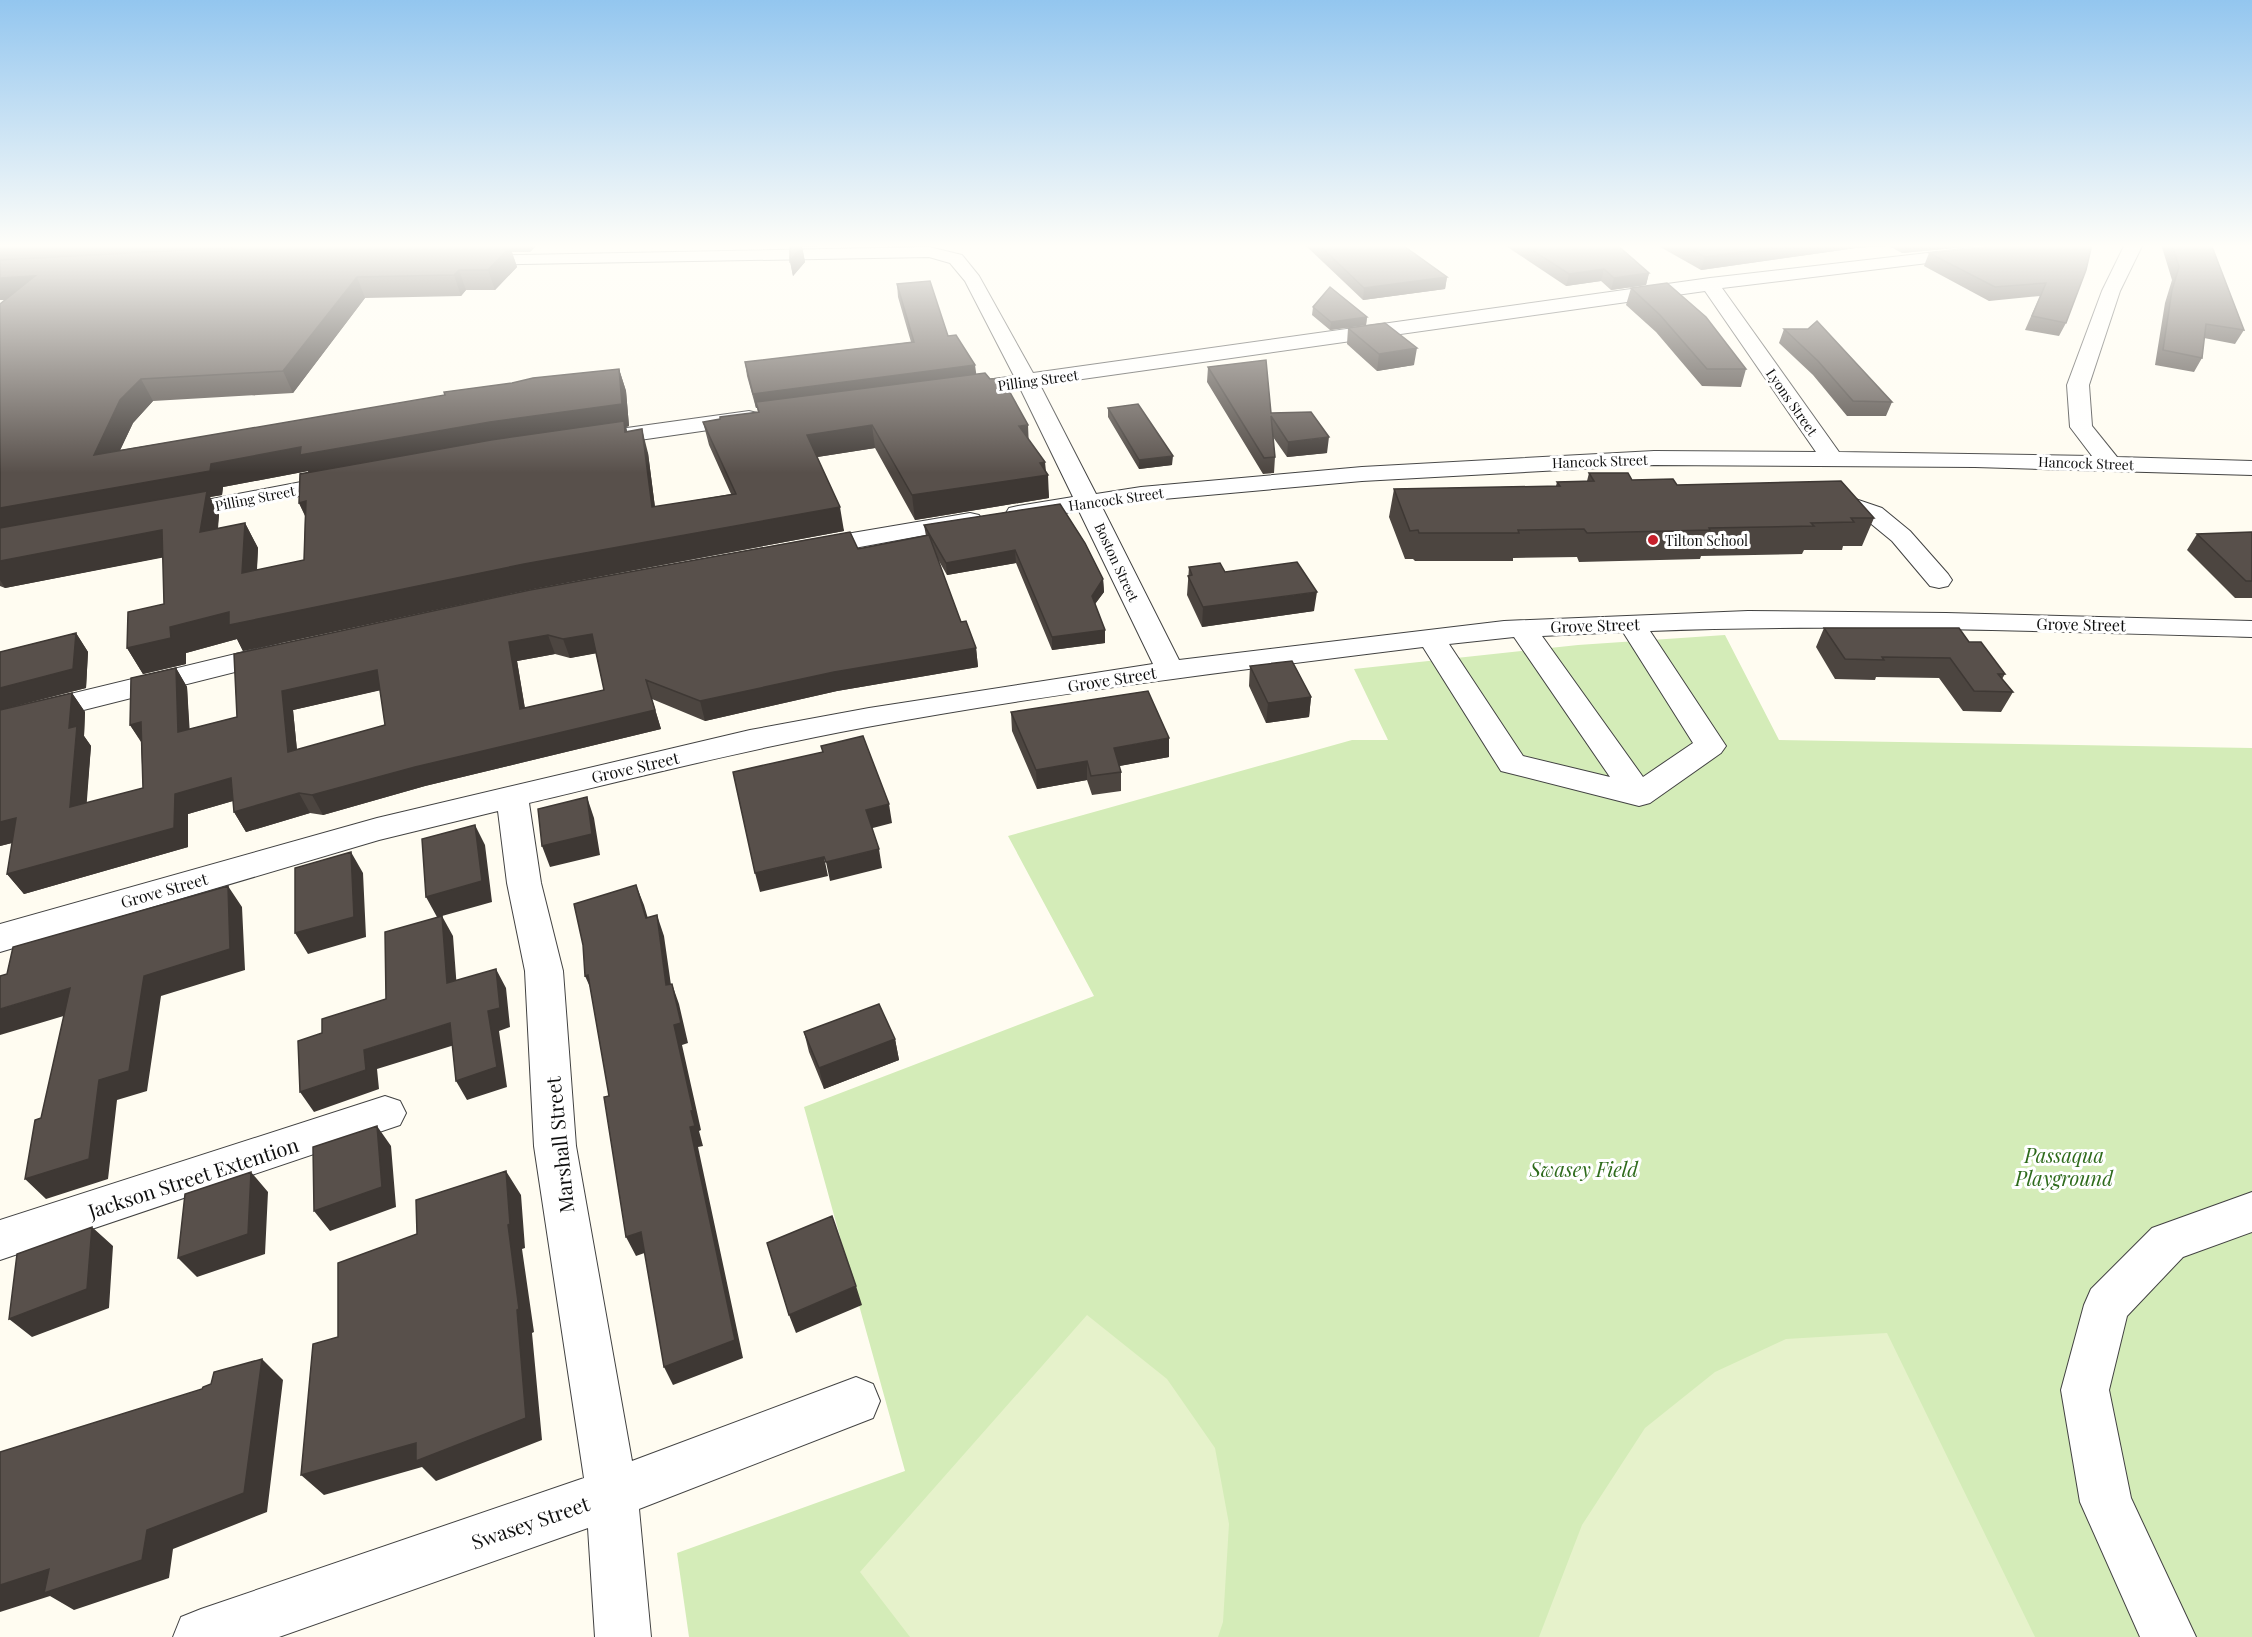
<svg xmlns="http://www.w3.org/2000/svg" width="2252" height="1637" font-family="'Playfair Display',serif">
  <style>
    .green { fill: #d4ecb8 }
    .pitch { fill: #e6f2cb }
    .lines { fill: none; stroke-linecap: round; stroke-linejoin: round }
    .minor-casing { stroke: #424242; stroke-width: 2 }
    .minor { fill: #fff; fill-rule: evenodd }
    .wall { fill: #4c4540; fill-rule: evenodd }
    .shaded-wall { fill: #3e3834 }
    .building { fill: #58504b; stroke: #3e3834; stroke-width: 1.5; fill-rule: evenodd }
    .poi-dot { fill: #c6202c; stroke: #fff; stroke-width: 2 }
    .labels { text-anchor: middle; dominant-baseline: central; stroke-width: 6; stroke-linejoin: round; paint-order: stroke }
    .far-street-label { font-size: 14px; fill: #0f0f0f; stroke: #fff }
    .far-poi-label { font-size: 14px; fill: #0f0f0f; stroke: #fff; text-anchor: start }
    .street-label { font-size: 16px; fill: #0f0f0f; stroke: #fff }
    .near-street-label { font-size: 20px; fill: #0f0f0f; stroke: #fff }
    .near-park-label { font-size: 20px; font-style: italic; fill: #2e6b1c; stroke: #fff }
  </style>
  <rect width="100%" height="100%" fill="#fffcf1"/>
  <path class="green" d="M1725,635L1779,740L2252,748V1637H689L677,1553L905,1471L804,1107L1094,996L1008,836L1352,740H1388L1354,669L1578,645Z"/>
  <path class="pitch" d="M1087,1315L1167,1379L1215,1448L1229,1524L1223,1622L1218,1637H910L860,1572Z
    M1887,1333L2035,1637H1539L1582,1525L1645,1428L1715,1372L1786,1339Z"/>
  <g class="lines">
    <g class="minor-casing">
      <path id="minor" d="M2125,244H2143L2120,291L2089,385L2092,426L2117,457L2252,461V475L1975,467L1654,465L1362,481L1141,501L1102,507L1179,660L1504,621L1748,611L1946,613L2252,621V637C2051,632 1850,623 1650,631L1726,746L1721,753L1650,803L1639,806L1501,771L1423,647C1237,670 1051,693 867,727C754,748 642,776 529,803L541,883L563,971L576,1146L632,1461L856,1377L873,1384L880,1401L873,1418L639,1509L651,1637H595L588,1528L279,1637H173L181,1617L201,1609L584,1478L534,1146L525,971L507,883L498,811L379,840L0,952V924L377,818L750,730L869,708L1153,664L1079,511L1018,520L1009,518L1006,513L1009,508L1018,506L1073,497L1020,388L961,396L953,395L950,390L953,385L961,384L1014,376L965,281L950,263L929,257L469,265L463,264L460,260L463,256L929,247L962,255L979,276L1033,373L1710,278L1971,248L1977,249L1980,253L1977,257L1722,288L1839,452L2092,456L2070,427L2067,385L2102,291ZM1705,291L1816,452L1654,451L1362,467L1141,487L1096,494L1040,385ZM1623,632L1693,743L1643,777L1542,636ZM1514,637L1610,777L1523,756L1449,644Z
        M749,411L757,413L760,418L757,423L598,446L590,444L587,439L590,434L598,432Z
        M343,474L351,476L355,481L351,486L170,521L161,519L158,514L161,509L170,507Z
        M1826,489L1882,508L1910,531L1948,574L1952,580L1948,586L1939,588L1930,586L1892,541L1864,518L1817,501L1814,496L1817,491Z
        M970,513L979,515L982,520L979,525L811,556L802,553L798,548L802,543L811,540Z
        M277,644L287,647L291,653L287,659L0,731V711Z
        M385,1096L400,1101L406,1113L400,1125L0,1260V1220Z
        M2252,1192V1232L2183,1257L2127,1316L2109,1390L2131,1498L2196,1637H2140L2080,1502L2061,1390L2084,1305L2091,1289L2152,1228Z"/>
    </g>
    <use href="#minor" class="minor"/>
  </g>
  <path class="wall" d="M0,244H538L530,252H512L517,267L495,290H466L461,296L365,298L293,393L153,401L133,423L120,450L619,369L626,391L629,426L626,427L627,431L648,453L655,507L731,494L709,445L703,422L758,412L757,408H756L747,376L745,362L911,342L898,297L897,284L948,336L976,374L1029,440L1045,462L1049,498L915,520L875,448L817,457L844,531L533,589L243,651L237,639L186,653V664L143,674L127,648L164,604L163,557L5,588L0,586V304L5,300H0ZM308,471L309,473L299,503L305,516L304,560L257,570L258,548L245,523L218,529L219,515L210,497L222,495L223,487Z
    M793,244H819L817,247H802L805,262L793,276L790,261L793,246Z
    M1304,244H1401L1447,277L1445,289L1363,300Z
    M1503,244H1616L1649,273L1646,285L1611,290L1601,281L1566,286Z
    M1655,244H1997L1902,253L1889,246L1856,248L1701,270Z
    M2092,244L2066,323L2059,336L2025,330L2040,296L1989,301L1924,266L1929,253Z
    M2161,244H2211L2244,330L2235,344L2204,338L2202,358L2194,372L2155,365L2165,303L2172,280Z
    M1631,288L1746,369L1741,387L1702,386L1656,332L1626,305Z
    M1313,307L1367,317L1366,325L1330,330L1312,315Z
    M1348,328L1414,365L1377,371L1347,344Z
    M1784,329L1892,402L1886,416H1847L1813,375L1779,343Z
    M1208,367L1271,413L1327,453L1287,457L1273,437L1275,457L1274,473L1263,474L1207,382Z
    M1108,408L1172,465L1139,469L1108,417Z
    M1589,473L1632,480L1677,485L1874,518L1862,546H1843L1842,550H1804L1802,554L1701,556L1700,559L1579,562L1577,557L1513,558V561H1415L1413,559H1405L1389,517L1394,489L1556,486L1557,482L1587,481Z
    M1060,504L1085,543L1103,579L1104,592L1095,604L1105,630V643L1052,650L1016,563L947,575L936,556L961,622L966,621L976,648L978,667L837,691L705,721L652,699L661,729L425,786L323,815L310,813L246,832L234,812L233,801L188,814V847L24,894L7,874L12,843L0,846V652L76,633L88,652L86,688L0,710L72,693L85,712L84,736L91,746L86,803L143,788L141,742L130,725L131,678L176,668L187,687L189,729L237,717L234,654L530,590L804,540L850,532L858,549L926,536L924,525ZM596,653L604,690L525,708L517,661L555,654L570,658ZM380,690L385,725L297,750L293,710Z
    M2252,532V598H2235L2187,550L2197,534Z
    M1189,567L1225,572L1314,611L1202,627L1187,595Z
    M1824,628L1969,642L2005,674L2002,679L2013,692L2001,712L1963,711L1939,678L1876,677L1875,680L1835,679L1816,647Z
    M1250,666L1311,697L1309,717L1266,723L1249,686Z
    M1011,712L1169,757L1119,766L1121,772V791L1092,795L1087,780L1037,789L1012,731Z
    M804,1032L895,1039L899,1060L824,1089L809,1052Z"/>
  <path class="shaded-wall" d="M528,244H538L530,252Z
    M1795,244H1858L1856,248L1701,270L1705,257Z
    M1906,244H1997L1902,253Z
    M802,246L805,262L793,276L790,261Z
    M510,247L517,267L495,290L488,270Z
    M1604,269L1601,281L1566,286L1569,274Z
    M459,270L466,290L461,296L454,275Z
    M1649,273L1646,285L1611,290L1614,278Z
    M35,276L46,297L0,300V278Z
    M357,277L365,298L293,393L283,371Z
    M1447,277L1445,289L1363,300L1364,288Z
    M1367,317L1366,325L1330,330L1331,322Z
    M1417,348L1414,365L1377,371L1379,354Z
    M975,365L977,379L757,408H756L753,394Z
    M619,369L626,391L629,426L626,427L630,444L311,479L308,471L223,487L222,495L210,497L219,515L214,557L200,532L205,498L0,536V508L211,464Z
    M141,379L153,401L133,423L107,478L94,455L120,400Z
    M872,425L875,448L811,458L807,435Z
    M1028,425L1029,448L1019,426Z
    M642,429L648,453L658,531L652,507Z
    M1329,437L1327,453L1287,457L1288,442Z
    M1173,456L1172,465L1139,469V460Z
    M1045,462V475H1048L1049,498L915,520L912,495Z
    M306,501L311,527L299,503Z
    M840,507L844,531L533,589L243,651L237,639L186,653V664L143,674L127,648L170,627L229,612L524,564Z
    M245,523L258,548L255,598L242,573Z
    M162,530L176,555L5,588L0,580V561Z
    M1015,550L1016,563L947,575L946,563Z
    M1103,579L1104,592L1092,608V596Z
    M1317,592L1314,611L1202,627L1203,607Z
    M1105,630V643L1052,650V637Z
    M76,633L88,652L86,688L0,710V688Z
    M592,634L598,653L570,658L563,639Z
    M548,635L555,654L517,661L528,728L520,709L509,642Z
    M976,648L978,667L837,691L705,721L700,701L834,672Z
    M176,668L187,687L191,751L178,732Z
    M377,670L386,689L293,710L299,771L288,752L282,691Z
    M646,680L661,729L425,786L323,815L312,795Z
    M72,693L85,712L84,736L91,746L85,826L70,807L69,728Z
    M1311,697L1309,717L1266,723L1268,703Z
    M141,722L143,744L130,725Z
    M1169,738V757L1114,767V748Z
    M1087,761V780L1037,789L1036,770Z
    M231,778L243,798L188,814V847L24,894L7,874L175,794Z
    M299,793L310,813L246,832L234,812Z
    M587,797L594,818L600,855L550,867L542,846Z
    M889,804L892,823L869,829L866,810Z
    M16,818L31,838L0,846V822Z
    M475,825L485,845L492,902L442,916L453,936L458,1003L447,983L437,917L426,897Z
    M879,849L882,868L830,881L826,862Z
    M351,852L363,873L366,937L308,954L295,933Z
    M824,857L828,876L760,892L755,873Z
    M636,885L644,905L654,939L646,918Z
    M228,886L242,907L245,970L161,996L147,1091L117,1100L108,1179L46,1199L25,1179L99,1080L144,976Z
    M657,915L664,936L674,1006L666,985Z
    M496,969L506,988L510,1027L499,1031L507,1087L467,1100L456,1081L488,1011Z
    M588,975L594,996L585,976Z
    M672,984L679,1004L688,1043L682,1045L701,1130L699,1131L703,1146L698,1147L743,1358L673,1385L664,1367L690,1127L674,1025Z
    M70,988L87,1009L0,1035V1009Z
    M450,1023L461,1043L377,1069L379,1089L314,1112L300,1092L364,1050Z
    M895,1039L899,1060L824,1089L819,1068Z
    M377,1126L391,1146L396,1207L330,1231L314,1211Z
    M506,1171L521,1195L525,1248L522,1249L534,1332L532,1333L542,1440L436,1481L422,1467L324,1495L301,1475L508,1225Z
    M251,1172L268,1192L265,1254L197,1277L178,1258Z
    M92,1227L113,1246L109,1308L32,1337L9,1319Z
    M641,1232L650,1251L636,1256L626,1237Z
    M856,1286L862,1305L796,1333L789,1315Z
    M262,1359L283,1380L267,1512L173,1549L169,1578L74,1610L50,1596L0,1612V1585L147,1530Z"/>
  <path class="building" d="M0,244H49L0,247Z
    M1318,244H1401L1447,277L1364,288Z
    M1523,244H1616L1649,273L1614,278L1604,269L1569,274Z
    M1682,244H1795L1705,257Z
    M2020,244H2092L2086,270L2066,323L2032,316L2046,283L1995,287L1929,253Z
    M2172,244H2211L2244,330L2206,324L2202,358L2163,350L2172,290L2179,267Z
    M790,246H802L790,261Z
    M241,247H510L488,270H459L454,275L357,277L283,371L141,379L120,400L94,455L445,395L444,392L512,383L533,378L619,369L622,404L490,422L300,455L301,447L211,464L210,471L0,508V304L35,276L0,278V260Z
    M930,281L948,336L956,335L975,365L753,394L745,362L914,342L897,284Z
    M1667,283L1706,317L1746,369H1707L1660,315L1631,288Z
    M1330,287L1367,317L1331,322L1313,307Z
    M1817,321L1892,402L1853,401L1818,361L1784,329H1808Z
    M1385,323L1417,348L1379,354L1348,328Z
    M1266,360L1271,413L1311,412L1329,437L1288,442L1271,416L1275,457L1264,458L1208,367Z
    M985,373L990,379L1002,378L1028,425L1019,426L1045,462L1040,463L1048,475L912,495L872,425L807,435L840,507L524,564L229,625V612L170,627L171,638L127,648L128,612L164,604L162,530L0,561V528L207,491L200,532L245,523L242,573L304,560L306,501L299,503L300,474L491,440L624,421L625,432L642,429L652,507L736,494L703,422L720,419V417L759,412L756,402Z
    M1138,404L1173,456L1139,460L1108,408Z
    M1589,473H1628L1632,480L1673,479L1677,485L1841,481L1874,518H1851L1854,522L1811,523L1814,526L1709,528L1710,530L1587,533L1584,529L1518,530L1519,533H1419L1418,530L1410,531L1394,489L1560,486L1557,482L1594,481Z
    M1060,504L1085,543L1103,579L1092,596L1105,630L1052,637L1015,550L946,563L924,525Z
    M850,532L858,549L929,535L961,622L966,621L976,648L834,672L700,701L646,680L655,710L415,767L312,795L299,793L234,812L231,778L175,794L174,828L7,874L16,818L0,822V710L72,693L69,728L77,726L70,807L143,788L141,722L130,725L131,678L176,668L178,732L237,717L234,654L530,590ZM592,634L604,690L520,709L509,642L548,635L563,639ZM377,670L385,725L288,752L282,691Z
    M2252,532V581H2246L2197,534Z
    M1297,562L1317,592L1203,607L1188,576L1192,575L1189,567L1220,563L1225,572Z
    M1824,628H1959L1969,642H1981L2005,674H1998L2013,692L1974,691L1950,658L1882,657L1884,660L1845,659Z
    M76,633L73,669L0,688V652Z
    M1292,661L1311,697L1268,703L1250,666Z
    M1148,691L1169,738L1114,748L1121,772L1091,776L1087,761L1036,770L1011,712Z
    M863,736L889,804L866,810L879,849L826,862L824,857L755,873L733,772L823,752L821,746Z
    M587,797L592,834L542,846L538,809Z
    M475,825L482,881L426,897L422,839Z
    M351,852L354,917L295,933V868Z
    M636,885L646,918L657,915L666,985L672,984L681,1023L674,1025L693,1110L691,1111L695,1126L690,1127L735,1340L664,1367L641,1232L626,1237L604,1097L609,1096L588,975L585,976L583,945L574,904Z
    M228,886L230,949L144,976L129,1071L99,1080L89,1159L25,1179L35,1120L41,1118L70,988L0,1009V976L7,974L13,947Z
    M442,916L447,983L496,969L500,1008L488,1011L497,1067L456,1081L450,1023L364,1050L366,1070L300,1092L298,1041L322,1033V1019L386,999L385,932Z
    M879,1004L895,1039L819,1068L804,1032Z
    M377,1126L382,1187L314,1211L313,1147Z
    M506,1171L510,1224L508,1225L519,1309L517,1310L526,1418L416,1461V1443L301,1475L313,1344L338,1337V1263L417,1234L416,1200Z
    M251,1172L248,1234L178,1258L185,1194Z
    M832,1216L856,1286L789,1315L767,1243Z
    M92,1227L87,1289L9,1319L17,1254Z
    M262,1359L244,1493L147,1530L142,1560L44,1593L49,1569L0,1585V1452L202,1389L203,1387L211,1384L214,1372Z"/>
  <linearGradient id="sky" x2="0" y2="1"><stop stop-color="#93c6ef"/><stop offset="0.52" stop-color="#fffef9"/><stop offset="1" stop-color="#fffef9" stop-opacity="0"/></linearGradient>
  <rect width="2252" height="473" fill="url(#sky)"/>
  <circle class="poi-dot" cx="1653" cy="540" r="6"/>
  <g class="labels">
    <g class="far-street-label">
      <text transform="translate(1038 380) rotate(-8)">Pilling Street</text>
      <text transform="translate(1792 402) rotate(55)">Lyons Street</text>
      <text transform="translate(1600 461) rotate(-2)">Hancock Street</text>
      <text transform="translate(2086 463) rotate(2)">Hancock Street</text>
      <text transform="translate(255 498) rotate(-11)">Pilling Street</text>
      <text transform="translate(1116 499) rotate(-8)">Hancock Street</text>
      <text transform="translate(1117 562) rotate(65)">Boston Street</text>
    </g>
    <g class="far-poi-label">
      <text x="1665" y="540">Tilton School</text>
    </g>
    <g class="street-label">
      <text transform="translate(2081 624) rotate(1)">Grove Street</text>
      <text transform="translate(1595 625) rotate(-2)">Grove Street</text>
      <text transform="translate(1112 679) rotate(-9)">Grove Street</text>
      <text transform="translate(635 767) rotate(-13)">Grove Street</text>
      <text transform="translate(164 890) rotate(-16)">Grove Street</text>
    </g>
    <g class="near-street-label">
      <text transform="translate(559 1145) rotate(-96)">Marshall Street</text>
      <text transform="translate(193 1177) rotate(-18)">Jackson Street Extention</text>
      <text transform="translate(530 1522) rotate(-19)">Swasey Street</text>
    </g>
    <g class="near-park-label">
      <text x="2064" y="1154">Passaqua<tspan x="2064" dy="23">Playground</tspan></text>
      <text x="1584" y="1168">Swasey Field</text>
    </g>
  </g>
</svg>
